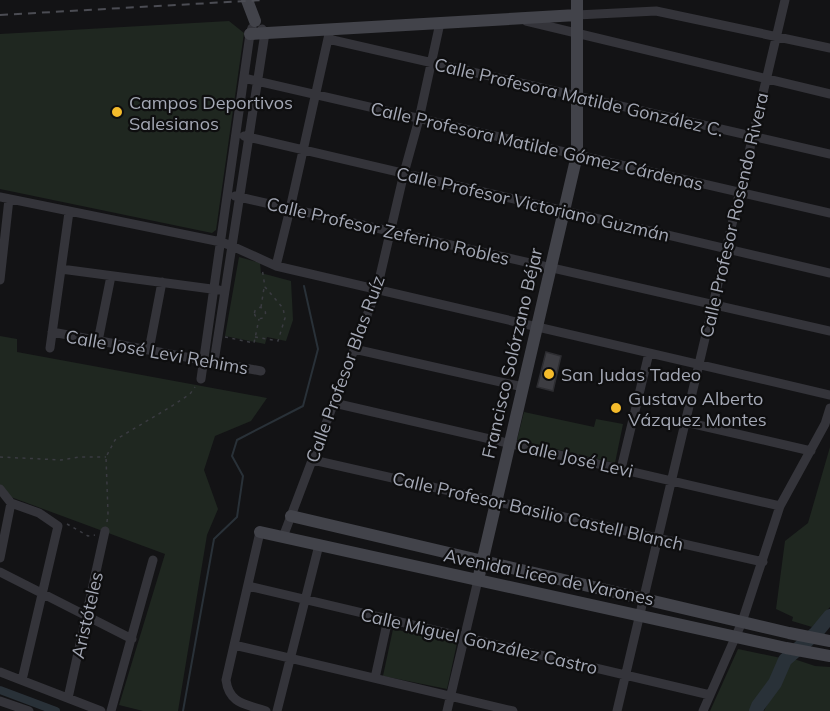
<svg xmlns="http://www.w3.org/2000/svg" width="830" height="711" font-family="Mulish,sans-serif">
  <style>
    .green { fill: #1f2720 }
    .lines { fill: none; stroke-linecap: round; stroke-linejoin: round }
    .stream { stroke: #293138; stroke-width: 2 }
    .canal { stroke: #293138; stroke-width: 8 }
    .river { stroke: #293138; stroke-width: 14 }
    .building { fill: #3d3d42; stroke: #2d2d31; stroke-width: 1.5 }
    .path { stroke: #3a3b41; stroke-width: 1.5; stroke-dasharray: 3 4.5; stroke-linecap: butt }
    .street { stroke: #34343a; stroke-width: 9 }
    .secondary { stroke: #42434a; stroke-width: 12 }
    .rail { stroke: #4b4c53; stroke-width: 2; stroke-dasharray: 8 6; stroke-linecap: butt }
    .poi-dot { fill: #f4bb2b; stroke: #0e0e0f; stroke-width: 2 }
    .labels { text-anchor: middle; dominant-baseline: central; stroke-width: 4.5; stroke-linejoin: round; paint-order: stroke }
    .street-label { font-size: 18px; fill: #a4a8b5; stroke: #0e0e0f }
    .poi-label { font-size: 18px; fill: #a4a8b5; stroke: #0e0e0f; text-anchor: start }
  </style>
  <rect width="100%" height="100%" fill="#131315"/>
  <path class="green" d="M229,21L244,33L216,230L212,233L0,189V34Z
    M239,257L260,263L261,273L291,281L293,320L286,341L267,337L265,344L225,336Z
    M0,336L17,339V352L267,398L251,421L215,436L204,470L218,509L207,535L178,711H143L119,705L165,554L0,493Z
    M524,412L594,427L596,419L623,424L615,463L517,440Z
    M830,447V607L812,627L792,621L793,617L776,609L785,541L808,523Z
    M393,629L457,643L447,689L383,676Z
    M738,649L781,658L775,677L757,698L750,711H710Z
    M791,658L815,666L830,667V711H764Z"/>
  <g class="lines">
    <path class="stream" d="M183,711L214,539L237,517L243,476L232,456L237,440L303,406L318,349L304,286"/>
    <path class="canal" d="M0,690L56,711"/>
    <path class="river" d="M756,711L758,706L775,683L785,660L816,633L830,616"/>
  </g>
  <path class="building" d="M546,352L561,356L553,391L537,387Z"/>
  <g class="lines">
    <path class="path" d="M261,307L264,288
      M254.5 313a5.5 5.5 0 1 1 11 0a5.5 5.5 0 1 1-11 0Z
      M225,337L254,343L259,319
      M255,337L278,341L285,318L283,308L265,287L262,268
      M0,457L61,460L80,457H106
      M107,522L108,513L106,457L115,440L172,406L190,394L195,387
      M67,524L88,536L95,535"/>
    <path class="street" d="M577,15L656,11L830,48
      M526,21L830,94
      M328,39L830,154
      M244,78L830,213
      M244,136L830,273
      M235,196L830,331
      M0,197L221,242L232,246L276,266L830,395
      M276,266L290,209L329,34
      M61,269L219,290
      M0,280L9,199
      M52,332L261,371
      M98,341L111,276
      M50,348L69,212
      M354,349L523,387
      M149,350L162,282
      M214,362L265,33L262,29
      M201,379L250,34L252,28
      M334,403L780,506
      M685,422L811,451
      M313,460L763,562
      M621,469L649,353
      M0,489L11,503L39,513L58,526L22,680
      M260,532L226,680C229,704 246,704 266,711
      M283,537L377,289L404,173L419,119L440,23
      M0,558L11,503
      M0,572L132,639
      M248,586L710,695
      M234,645L513,711
      M0,672L101,711
      M375,678L388,619
      M68,698L105,531
      M0,701L29,711
      M111,711L153,560
      M277,711L319,545
      M447,711L478,580
      M617,711L785,0
      M703,711L742,622L780,506L825,424L830,408"/>
    <path class="secondary" d="M247,0L255,21
      M250,34L577,15
      M291,516L789,633L830,641
      M260,532L786,648L830,656
      M478,580L577,155V0"/>
    <path class="rail" d="M0,15L263,0"/>
  </g>
  <g class="poi-dot">
    <circle cx="117" cy="112" r="6"/>
    <circle cx="549" cy="374" r="6"/>
    <circle cx="616" cy="408" r="6"/>
  </g>
  <g class="labels">
    <g class="street-label">
      <text transform="translate(579 97) rotate(13)">Calle Profesora Matilde González C.</text>
      <text transform="translate(537 146) rotate(13)">Calle Profesora Matilde Gómez Cárdenas</text>
      <text transform="translate(533 204) rotate(13)">Calle Profesor Victoriano Guzmán</text>
      <text transform="translate(734 215) rotate(-77)">Calle Profesor Rosendo Rivera</text>
      <text transform="translate(388 231) rotate(13)">Calle Profesor Zeferino Robles</text>
      <text transform="translate(157 352) rotate(10)">Calle José Levi Rehims</text>
      <text transform="translate(512 353) rotate(-77)">Francisco Solórzano Béjar</text>
      <text transform="translate(345 369) rotate(-70)">Calle Profesor Blas Ruíz</text>
      <text transform="translate(575 458) rotate(13)">Calle José Levi</text>
      <text transform="translate(538 511) rotate(13)">Calle Profesor Basilio Castell Blanch</text>
      <text transform="translate(549 577) rotate(12)">Avenida Liceo de Varones</text>
      <text transform="translate(87 615) rotate(-77)">Aristóteles</text>
      <text transform="translate(479 641) rotate(13)">Calle Miguel González Castro</text>
    </g>
    <g class="poi-label">
      <text x="129" y="102">Campos Deportivos<tspan x="129" dy="21">Salesianos</tspan></text>
      <text x="561" y="374">San Judas Tadeo</text>
      <text x="628" y="398">Gustavo Alberto<tspan x="628" dy="21">Vázquez Montes</tspan></text>
    </g>
  </g>
</svg>
